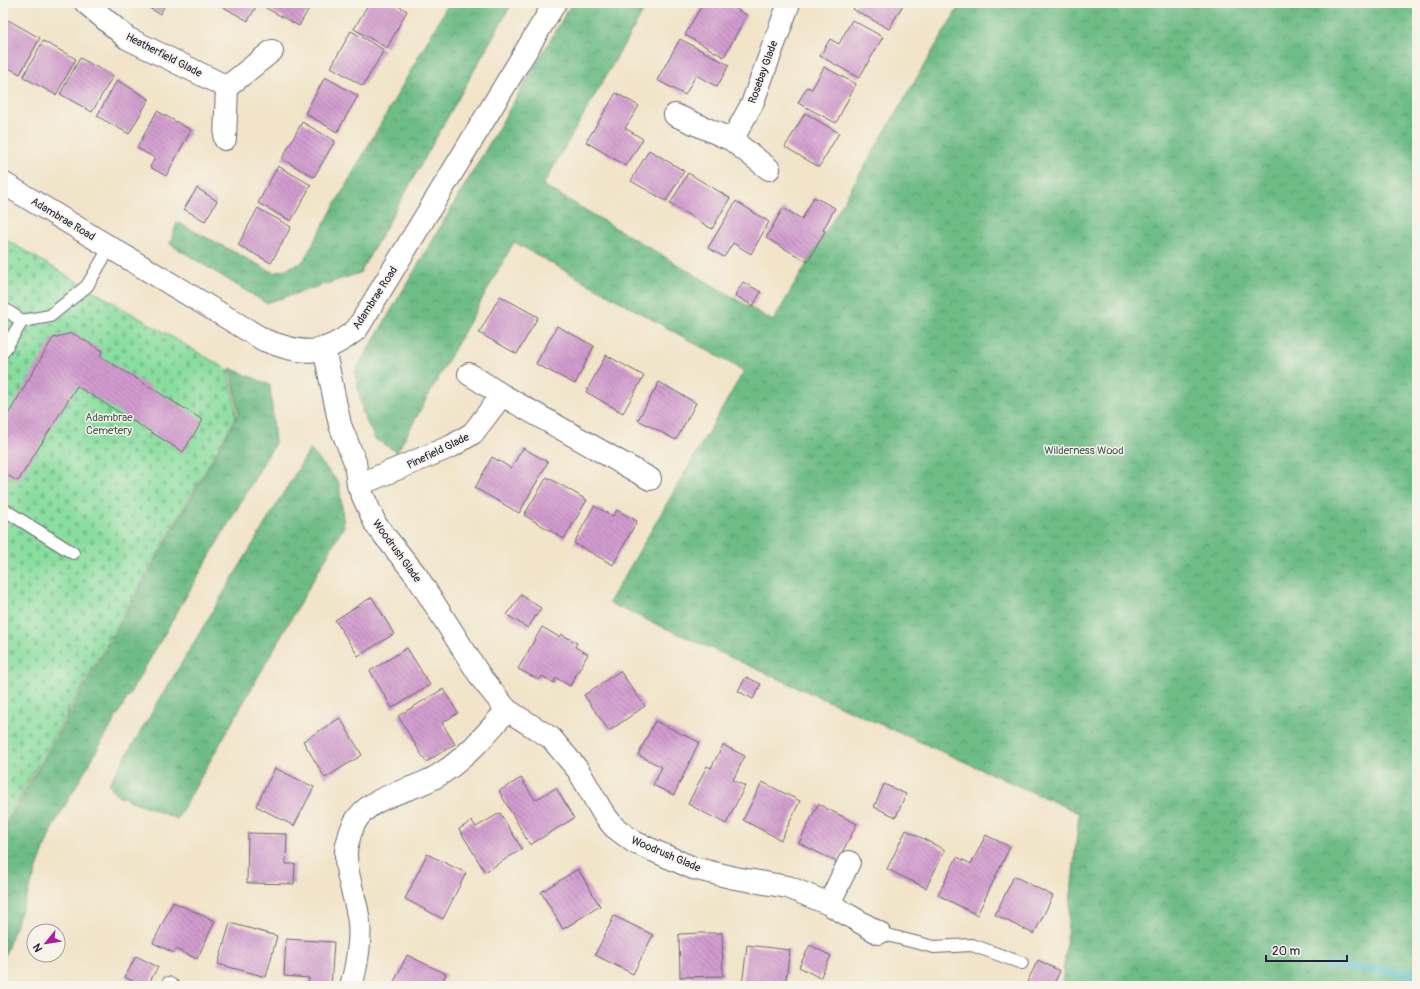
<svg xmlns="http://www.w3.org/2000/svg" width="1420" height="989" font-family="Pangolin,sans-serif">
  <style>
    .forest { fill: url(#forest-crowns); stroke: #486f60 }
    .cemetery { fill: url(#cemetery-stones); stroke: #55806d }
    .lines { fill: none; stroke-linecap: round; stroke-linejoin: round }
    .stream { stroke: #4ebcc6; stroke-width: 8 }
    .building { fill: url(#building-back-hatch) }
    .lane-casing { stroke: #6a666d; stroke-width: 14 }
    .street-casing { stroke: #6a666d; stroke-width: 24 }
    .lane { stroke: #fff; stroke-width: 12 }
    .street { stroke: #fff; stroke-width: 22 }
    .labels { text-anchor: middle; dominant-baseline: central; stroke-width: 3; stroke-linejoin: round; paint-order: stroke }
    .street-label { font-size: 11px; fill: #22223b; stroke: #f7f3e8 }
    .park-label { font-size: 11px; fill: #415a59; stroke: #f7f3e8 }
  </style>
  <defs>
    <pattern id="forest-crowns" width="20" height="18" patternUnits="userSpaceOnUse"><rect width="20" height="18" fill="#6ebc86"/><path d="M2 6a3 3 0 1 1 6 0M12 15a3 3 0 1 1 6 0" fill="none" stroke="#5a986f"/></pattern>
    <pattern id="cemetery-stones" width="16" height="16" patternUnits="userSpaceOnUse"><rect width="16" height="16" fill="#88dd9f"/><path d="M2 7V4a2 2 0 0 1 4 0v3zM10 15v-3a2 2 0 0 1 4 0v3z" fill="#75bd8a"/></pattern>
    <pattern id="building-back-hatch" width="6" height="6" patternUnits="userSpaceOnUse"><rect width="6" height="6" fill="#d19bce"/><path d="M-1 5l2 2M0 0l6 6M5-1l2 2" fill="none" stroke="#a97ea8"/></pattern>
  </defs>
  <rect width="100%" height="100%" fill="#f7f3e8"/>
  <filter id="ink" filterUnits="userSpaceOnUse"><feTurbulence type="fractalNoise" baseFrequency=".025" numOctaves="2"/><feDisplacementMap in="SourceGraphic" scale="8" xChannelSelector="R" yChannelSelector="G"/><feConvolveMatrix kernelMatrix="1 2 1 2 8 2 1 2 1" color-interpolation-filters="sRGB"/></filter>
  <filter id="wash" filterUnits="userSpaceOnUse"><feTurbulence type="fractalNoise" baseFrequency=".012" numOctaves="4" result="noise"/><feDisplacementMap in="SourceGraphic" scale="16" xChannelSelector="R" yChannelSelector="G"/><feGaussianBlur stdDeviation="0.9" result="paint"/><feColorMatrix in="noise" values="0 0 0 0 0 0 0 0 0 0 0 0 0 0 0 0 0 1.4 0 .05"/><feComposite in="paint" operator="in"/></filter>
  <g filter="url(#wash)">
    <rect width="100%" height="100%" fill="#f1e4c9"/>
    <path class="forest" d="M449,3H512L360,273L266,303L170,244L177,222L274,273L302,263Z
      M572,3H648L543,185L773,321L961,3H1417V986H1062L1079,813L609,603L744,371L514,242L397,452L375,439L363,414L355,372Z
      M230,368L270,385L275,443L52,828L3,960V834L7,823L239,414Z
      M310,449L339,483L344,526L177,819L115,794L109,784Z"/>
    <path class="cemetery" d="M3,238L228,370L237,415L3,826Z"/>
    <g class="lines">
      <path class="stream" d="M1327,965L1417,974"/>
    </g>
    <g id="blocks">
      <path class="building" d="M140,3H166L160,14Z
        M216,3H258L248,21Z
        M269,3H312L299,26L266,8Z
        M369,3H393L407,11L387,48L354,29Z
        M703,3H726L747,15L724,57L685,35Z
        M857,3H904L889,29L853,9Z
        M8,20L40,38L20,74L3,65V28Z
        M852,20L883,37L859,78L820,56L830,39L839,44Z
        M351,31L384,50L363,86L331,67Z
        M680,39L729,65L717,87L696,75L685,95L657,80Z
        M43,41L76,59L56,95L23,77Z
        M80,58L113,76L92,112L60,94Z
        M824,67L856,84L836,123L798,103L807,87L812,89Z
        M325,77L358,96L337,132L305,113Z
        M117,80L149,99L129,134L97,116Z
        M616,93L639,106L625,128L643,139L626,166L586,142Z
        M157,111L191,130L166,176L150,167L155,158L137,148Z
        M805,113L839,133L819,167L785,147Z
        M302,122L335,141L314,177L282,159Z
        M649,150L684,171L666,201L631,181Z
        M278,166L311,185L291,221L258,203Z
        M688,173L730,198L712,229L670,204Z
        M197,188L217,201L205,221L184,209Z
        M814,197L835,208L823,230L825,231L808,262L766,238L783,208L802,219Z
        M736,201L769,222L751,254L733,243L724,257L708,248Z
        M258,208L291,227L271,263L238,245Z
        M743,282L761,292L753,306L735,295Z
        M500,296L538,317L517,354L479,333Z
        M557,326L594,346L575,384L536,364Z
        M72,333L103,351L100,356L203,420L183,452L77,386L18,481L3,473V423L53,338Z
        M606,355L644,376L623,413L586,392Z
        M659,382L696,403L676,440L638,420Z
        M523,448L548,462L519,513L475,488L492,457L511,468Z
        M547,477L587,500L564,539L524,515Z
        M594,506L613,516L617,510L637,521L613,565L574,543Z
        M521,595L541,608L528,628L507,615Z
        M372,597L394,634L358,656L335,620Z
        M542,627L559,637L561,634L577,643L575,647L588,654L570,686L556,678L554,683L542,676L539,680L518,669Z
        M407,648L430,685L392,708L370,671Z
        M620,671L645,706L609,731L584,695Z
        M746,677L761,684L753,699L738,691Z
        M443,689L458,713L442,723L455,744L426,762L398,716Z
        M340,718L362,755L325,778L303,741Z
        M655,721L699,742L674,795L653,785L662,767L638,755Z
        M723,745L745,756L733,780L745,786L726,824L688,804L707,766L711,768Z
        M275,768L314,787L294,826L256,806Z
        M521,778L535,800L556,788L574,818L530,845L499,791Z
        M762,782L800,801L781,840L743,820Z
        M884,784L906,794L896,817L874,807Z
        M818,804L857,824L837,862L799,843Z
        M500,813L522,849L485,872L459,829L472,821L476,827Z
        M906,830L945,850L926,888L887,869Z
        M248,833L287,834L286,864H295L294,884L247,883Z
        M986,835L1010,847L977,915L938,895L957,857L971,864Z
        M427,854L466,873L443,919L405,899Z
        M578,869L600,906L563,929L541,892Z
        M1014,876L1053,896L1034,934L995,915Z
        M173,902L215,921L197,959L176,949L174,953L153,943Z
        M614,916L653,935L633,974L595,955Z
        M230,923L277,936L266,977L218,964Z
        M701,933H722L723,976L680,977L679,934Z
        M286,939L334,942L331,986H308L309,978L284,976Z
        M747,945L790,950L785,986H742Z
        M810,945L831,956L820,978L799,967Z
        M407,955L446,974L440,986H392Z
        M136,956L158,967L147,986H141L125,977Z
        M1038,960L1060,971L1053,986H1035L1027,982Z"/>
    </g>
  </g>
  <g filter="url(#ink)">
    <use href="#blocks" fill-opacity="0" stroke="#6a666d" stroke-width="1"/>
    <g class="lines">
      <g class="lane-casing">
        <path id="lane" d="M3,308L22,321L50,316L87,286L110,247
          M3,352L22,321
          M3,509L73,553
          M879,933L934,947L972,945L1022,963
          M168,983L173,986"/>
      </g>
      <g class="street-casing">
        <path id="street" d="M86,3L127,38L227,87L272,51
          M675,115L732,140L752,104L789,3
          M225,139L227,87
          M732,140L769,169
          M3,183L264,340C303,355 323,357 357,329L555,3
          M324,348L340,425L355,462L358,485L376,525L416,575L482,679L507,710L551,738L578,770L603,813L614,827L634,842L693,868L735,878L788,887L829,904L849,862
          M502,395L650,479
          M358,485L452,446L473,433L502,395L469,374
          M829,904L879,933
          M351,986C356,970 361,940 359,923C357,899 345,876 346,852C346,846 349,839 350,834C362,792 411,795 442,773C468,756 487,733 507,710"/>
      </g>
      <use href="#lane" class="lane"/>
      <use href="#street" class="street"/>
    </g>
  </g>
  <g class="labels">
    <g class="street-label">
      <text transform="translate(164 55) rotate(27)">Heatherfield Glade</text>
      <text transform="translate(763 72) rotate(-70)">Rosebay Glade</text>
      <text transform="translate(63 219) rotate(31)">Adambrae Road</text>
      <text transform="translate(375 298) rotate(-57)">Adambrae Road</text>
      <text transform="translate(438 451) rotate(-26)">Pinefield Glade</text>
      <text transform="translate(397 551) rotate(54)">Woodrush Glade</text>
      <text transform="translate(666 854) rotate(23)">Woodrush Glade</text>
    </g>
    <g class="park-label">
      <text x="109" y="417">Adambrae<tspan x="109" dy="13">Cemetery</tspan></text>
      <text x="1084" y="450">Wilderness Wood</text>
    </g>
  </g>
  <rect width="1420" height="989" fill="none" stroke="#f7f3e8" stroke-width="16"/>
  <g transform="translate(46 943) rotate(240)"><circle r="19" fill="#f7f3e8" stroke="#a29fa3"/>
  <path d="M0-3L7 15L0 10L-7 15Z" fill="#b5179e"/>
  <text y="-6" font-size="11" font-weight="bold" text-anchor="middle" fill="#22223b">N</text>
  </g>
  <path d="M1266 955v6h81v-6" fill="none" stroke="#22223b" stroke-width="2"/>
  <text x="1272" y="955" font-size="12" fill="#22223b" stroke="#f7f3e8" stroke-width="3" paint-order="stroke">20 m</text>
</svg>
